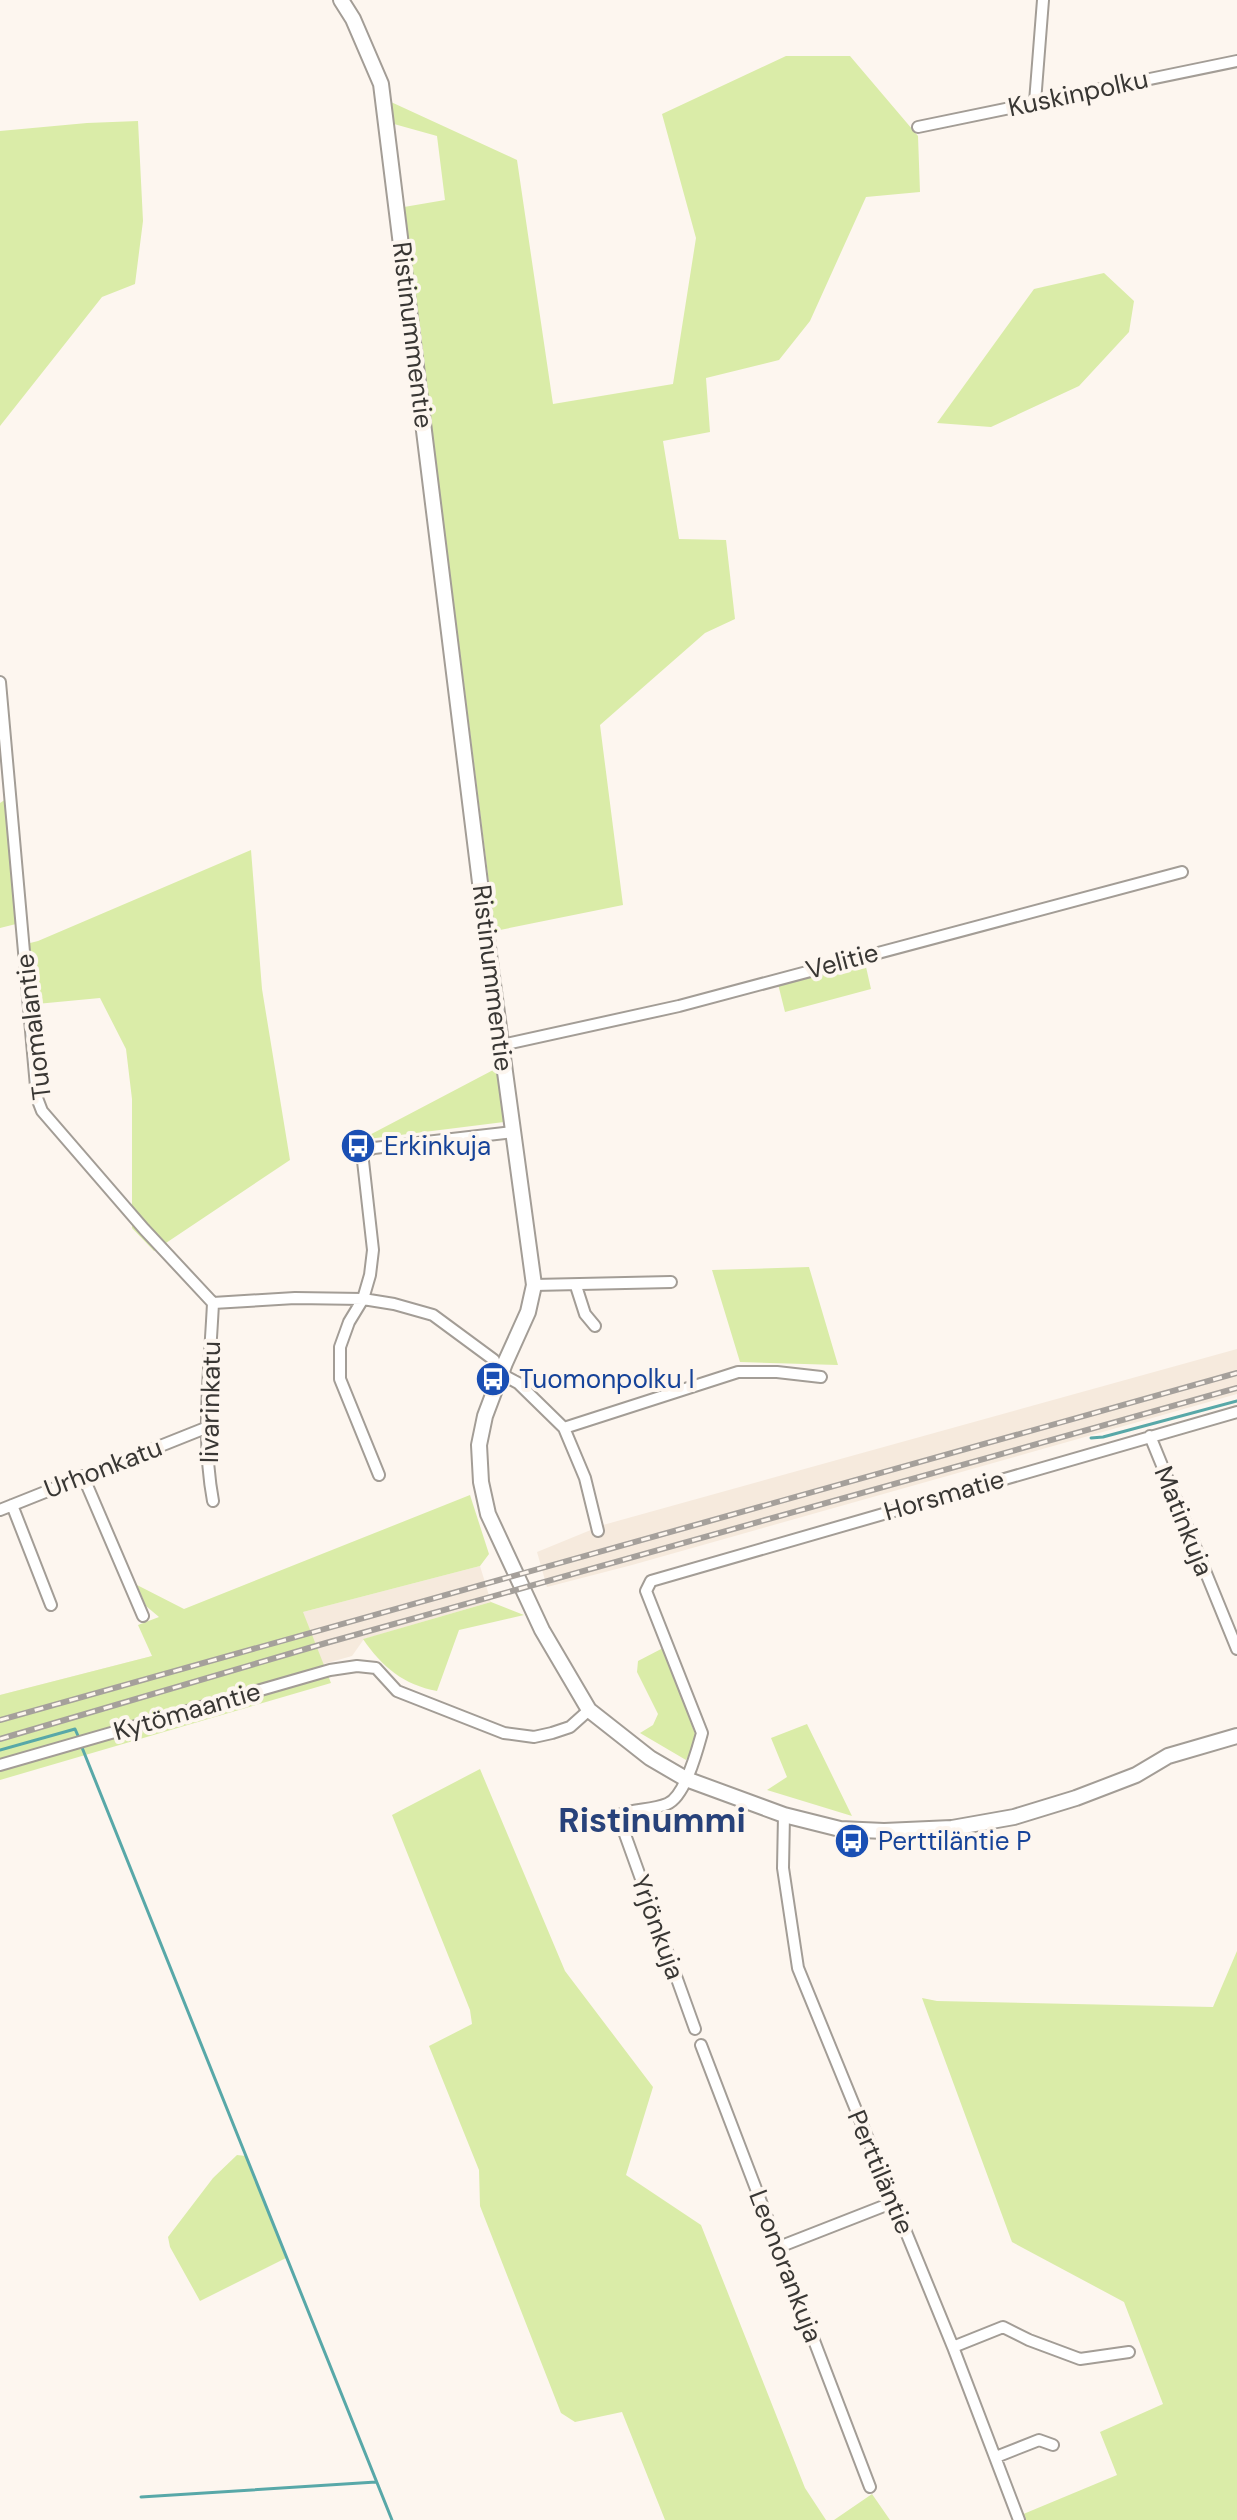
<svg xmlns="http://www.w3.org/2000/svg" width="1237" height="2520" font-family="'DM Sans',sans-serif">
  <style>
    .built { fill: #f6eadd }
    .green { fill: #daeca8 }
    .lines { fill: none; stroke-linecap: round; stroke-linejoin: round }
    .stream { stroke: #58a8a8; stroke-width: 3 }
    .street-casing { stroke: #a39d96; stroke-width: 14 }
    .secondary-casing { stroke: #a39d96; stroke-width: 18 }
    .street { stroke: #fff; stroke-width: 10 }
    .secondary { stroke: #fff; stroke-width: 14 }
    .rail-casing { stroke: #a5a09b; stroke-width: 6 }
    .rail { stroke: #fdf6ef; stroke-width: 3; stroke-dasharray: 9; stroke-linecap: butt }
    .labels { text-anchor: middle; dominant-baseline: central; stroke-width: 8; stroke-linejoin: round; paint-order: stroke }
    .street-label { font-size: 26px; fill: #393734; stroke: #fdf6ef }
    .transit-label { font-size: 26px; fill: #164399; stroke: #fdf6ef; text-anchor: start }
    .district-label { font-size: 34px; font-weight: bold; fill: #28427a; stroke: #fdf6ef }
  </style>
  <rect width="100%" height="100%" fill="#fdf6ef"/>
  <path class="built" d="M1237,1349V1394L632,1565L547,1587L537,1552L603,1525Z
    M480,1566L491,1602L364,1639L352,1656L0,1755V1695L152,1656L303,1612Z"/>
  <path class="green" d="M786,56H850L918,136L920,192L866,197L810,321L779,360L706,378L710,432L663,441L679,539L726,540L735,619L705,633L600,725L623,905L495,931L404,207L445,200L437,136L394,124L391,102L517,160L553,404L673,384L696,238L662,114Z
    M138,121L143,221L135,284L102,297L0,426V131L87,123Z
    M1104,273L1134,301L1129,332L1079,386L991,427L937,423L1034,289Z
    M9,797L20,923L0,928V803Z
    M251,850L262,989L290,1160L154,1251L132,1228V1099L126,1049L100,998L26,1005L22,945L38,941Z
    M864,958L871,989L785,1012L777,980Z
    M497,1068L504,1122L360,1140Z
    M809,1267L838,1365L740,1362L712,1270Z
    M470,1495L489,1554L480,1566L303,1612L331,1683L0,1780V1695L152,1656L138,1625L159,1617L146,1606L137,1585L184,1609Z
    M491,1602L524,1615L459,1630L437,1691C404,1685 382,1667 363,1639Z
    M663,1648L697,1739L686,1760L640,1733L653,1725L658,1714L637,1672L638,1661Z
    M807,1724L852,1816L767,1790L787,1777L771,1738Z
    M480,1769L565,1971L653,2087L626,2175L701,2225L805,2488L826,2520H665L622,2412L575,2422L561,2413L480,2206L479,2170L429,2046L472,2024L470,2010L392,1815Z
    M1237,1951V2520H1023L1021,2515L1117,2475L1100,2432L1163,2404L1124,2302L1012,2242L922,1998L937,2001L1213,2007Z
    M237,2155L246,2156L286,2258L200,2301L170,2247L168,2237L213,2178Z
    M872,2494L890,2520H834Z"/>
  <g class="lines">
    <path class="stream" d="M1091,1438L1103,1437L1237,1401
      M81,1745L392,2520
      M0,1750L75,1729L79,1738
      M141,2497L376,2482"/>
    <g class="street-casing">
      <path id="street" d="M1035,102L1043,0
        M918,127L1237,61
        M0,682L37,1098L42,1111L144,1229L213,1303L295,1298L363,1299L394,1304L433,1315L494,1360
        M502,1045L679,1006L1182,872
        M534,1285L671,1282
        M576,1286L585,1314L595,1326
        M501,1374L518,1383L564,1428L585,1478L598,1531
        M564,1428L738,1372H777L821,1377
        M1150,1436L1237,1649
        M379,1475L340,1379V1347L349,1322L363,1299L370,1275L373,1250L362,1152L374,1148L513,1132
        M83,1476L143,1616
        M213,1501C201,1437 210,1368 213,1303
        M12,1505L51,1605
        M0,1510L208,1427
        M0,1765L330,1670L357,1666L376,1668L397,1691L504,1733L534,1737L552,1733L570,1727L589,1710
        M784,1815L783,1868L798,1968L953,2347L1019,2520
        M695,2029L618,1815C634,1809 652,1810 667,1804C685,1797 697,1751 702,1733L646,1591L651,1581L1237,1412
        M701,2045L870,2487
        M779,2247L894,2202
        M953,2347L1003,2327L1029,2340L1080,2359L1129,2352
        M996,2457L1039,2440L1053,2445"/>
    </g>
    <g class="secondary-casing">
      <path id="secondary" d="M341,0L353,19L381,84L488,947L534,1285L528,1312L505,1363L485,1416L479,1445L481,1482L488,1514L542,1630L589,1710L650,1758L686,1779L784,1815L840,1829L884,1831L952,1828L1014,1817L1076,1798L1136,1775L1168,1756L1237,1736"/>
    </g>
    <use href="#street" class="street"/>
    <use href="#secondary" class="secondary"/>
    <g class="rail-casing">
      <path id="rail" d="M0,1720L1237,1373
        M0,1739L326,1643L1237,1388"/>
    </g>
    <use href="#rail" class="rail"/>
  </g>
  <defs>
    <g id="bus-disc" transform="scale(1.8)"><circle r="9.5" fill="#1a4fb4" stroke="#fdf6ef"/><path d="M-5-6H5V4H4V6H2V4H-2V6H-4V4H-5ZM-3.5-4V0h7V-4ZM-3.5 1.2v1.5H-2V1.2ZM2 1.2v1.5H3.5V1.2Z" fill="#fff"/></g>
  </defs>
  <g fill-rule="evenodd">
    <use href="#bus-disc" x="358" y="1146"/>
    <use href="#bus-disc" x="493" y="1379"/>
    <use href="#bus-disc" x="852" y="1841"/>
  </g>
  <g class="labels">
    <g class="street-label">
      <text transform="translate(1078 93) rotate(-12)">Kuskinpolku</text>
      <text transform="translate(413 335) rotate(83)">Ristinummentie</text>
      <text transform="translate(842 961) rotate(-15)">Velitie</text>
      <text transform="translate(493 978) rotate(83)">Ristinummentie</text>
      <text transform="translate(33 1027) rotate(-97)">Tuomalantie</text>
      <text transform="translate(210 1402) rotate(-89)">Iivarinkatu</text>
      <text transform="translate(103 1468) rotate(-21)">Urhonkatu</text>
      <text transform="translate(944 1495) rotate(-16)">Horsmatie</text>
      <text transform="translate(1184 1521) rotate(68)">Matinkuja</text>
      <text transform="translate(187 1711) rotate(-16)">Kytömaantie</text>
      <text transform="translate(658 1927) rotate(70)">Yrjönkuja</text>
      <text transform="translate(881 2172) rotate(67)">Perttiläntie</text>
      <text transform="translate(786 2266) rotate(69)">Leonorankuja</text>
    </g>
    <g class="transit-label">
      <text x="384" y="1146">Erkinkuja</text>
      <text x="519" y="1379">Tuomonpolku I</text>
      <text x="878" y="1841">Perttiläntie P</text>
    </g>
    <g class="district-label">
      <text x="652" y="1820">Ristinummi</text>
    </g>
  </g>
</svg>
